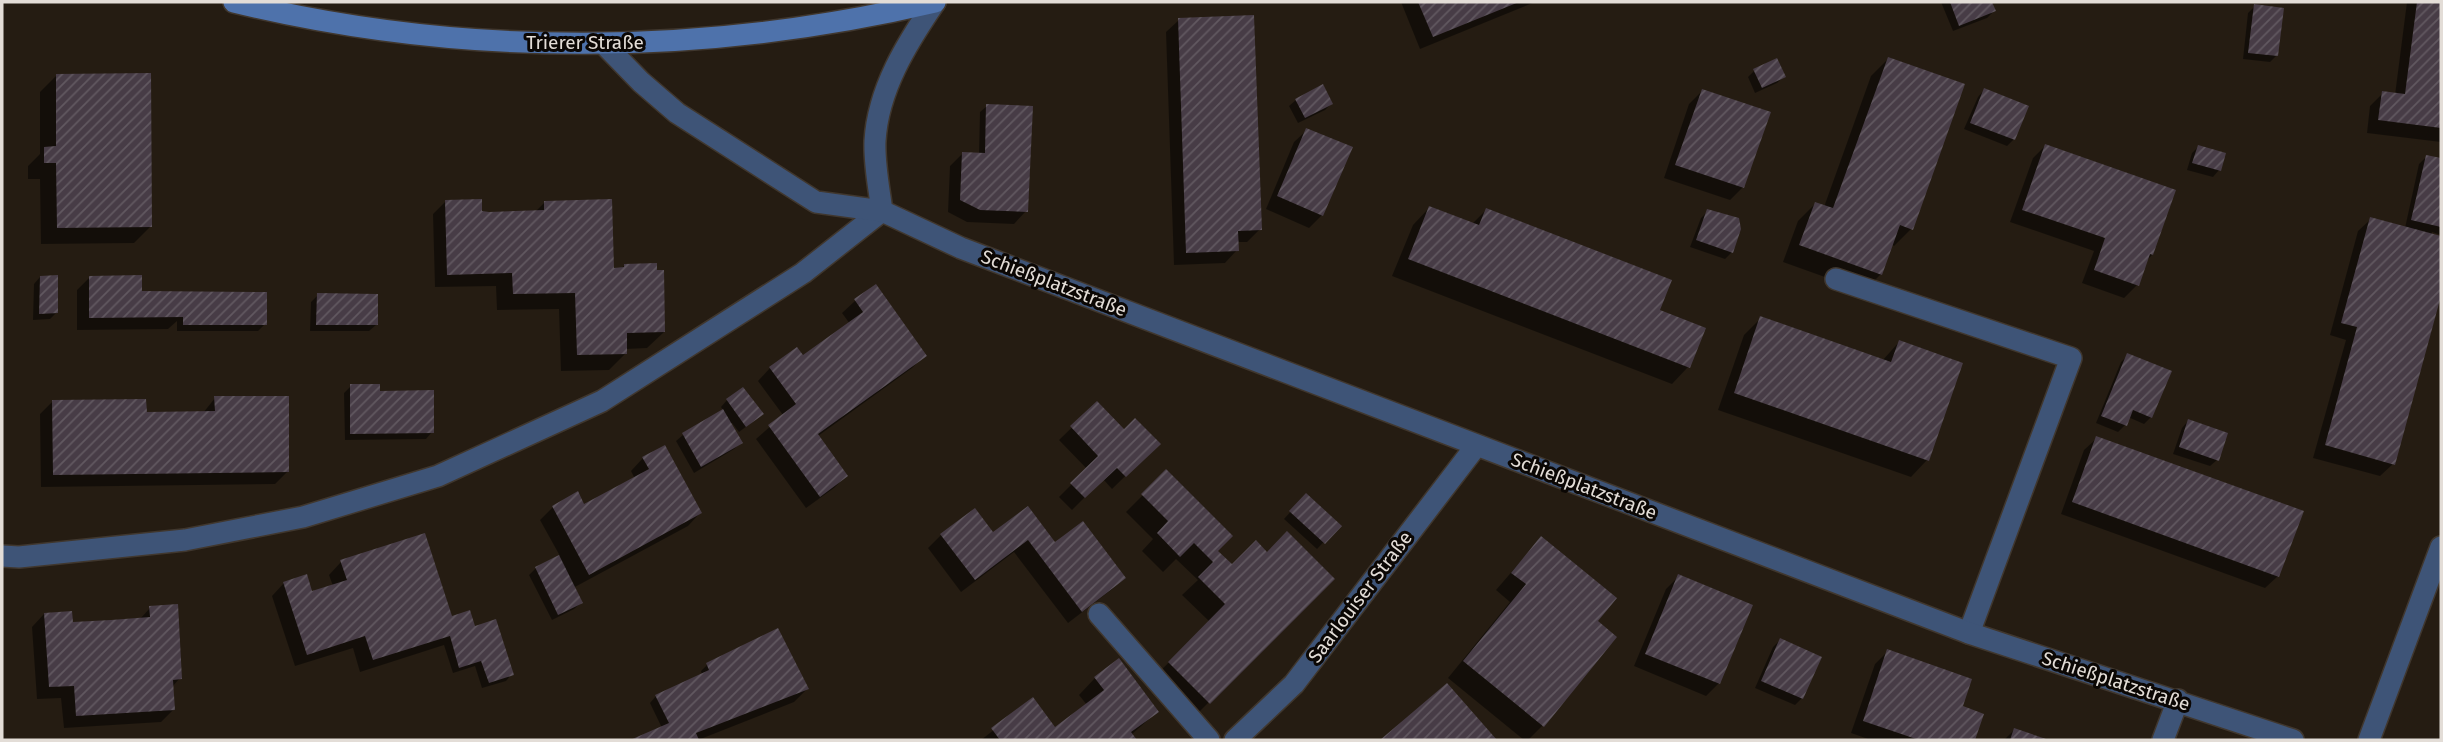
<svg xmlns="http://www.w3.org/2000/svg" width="2443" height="742" font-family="'Fira Sans',sans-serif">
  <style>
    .shadow { fill: #0007 }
    .building { fill: url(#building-hatch) }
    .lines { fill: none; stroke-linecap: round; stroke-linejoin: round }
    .lane-casing { stroke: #40372e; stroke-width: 24 }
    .street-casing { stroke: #40372e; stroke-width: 24 }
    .secondary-casing { stroke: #40372e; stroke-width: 24 }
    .lane { stroke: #3e5477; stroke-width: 21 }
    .street { stroke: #3e5477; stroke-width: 21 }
    .secondary { stroke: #4e72ab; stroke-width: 21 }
    .labels { text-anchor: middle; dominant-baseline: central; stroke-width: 6; stroke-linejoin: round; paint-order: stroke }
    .street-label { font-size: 19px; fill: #e3ddd7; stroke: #0b0704 }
  </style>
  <defs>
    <pattern id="building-hatch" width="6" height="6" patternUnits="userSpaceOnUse" patternTransform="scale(1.75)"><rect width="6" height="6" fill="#473c46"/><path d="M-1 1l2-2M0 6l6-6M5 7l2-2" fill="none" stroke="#615860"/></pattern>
  </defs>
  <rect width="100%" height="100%" fill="#251c12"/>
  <path class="shadow" d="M1401,2H1535L1420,49Z
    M1941,2H1991L1994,11L1987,18L1953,31Z
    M2407,2H2441V142L2367,133L2370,106L2383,93L2395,95Z
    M2255,6L2277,55L2270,62L2243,59L2248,13Z
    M1179,20L1260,229L1247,242H1237V250L1225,263L1174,265L1166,32Z
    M1888,59L1911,229L1894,246L1891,244L1881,274L1864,291L1783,262L1798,221L1815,204L1824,207L1871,76Z
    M1754,71L1784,76L1777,83L1755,93L1748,77Z
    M56,76L151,226L134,243L41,244L40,179H28V166L40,154V92Z
    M1984,90L2014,139L2007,146L1964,129L1978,97Z
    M1702,91L1743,187L1730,200L1664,178L1689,104Z
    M1296,100L1331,104L1325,110L1298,123L1289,106Z
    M987,106L1026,211L1014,224L967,222L948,212L950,166L963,153L979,154L980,112Z
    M1307,130L1322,215L1309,228L1266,209L1294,142Z
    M2045,146L2152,255L2146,261L2137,285L2124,298L2082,283L2094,251L2010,222L2033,158Z
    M2198,147L2219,170L2213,177L2187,170L2192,153Z
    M2426,157L2441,160V235L2432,232L2431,235L2441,238V289L2393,464L2380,476L2313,458L2346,340L2330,335L2358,231L2371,219L2405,228L2419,164Z
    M446,201L481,213L535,212L545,202L612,270L620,269L624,266L664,332L647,348L626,349V353L609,370L561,371L559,309L497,310L496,286L435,287L433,214Z
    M1429,208L1472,224L1486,210L1688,367L1672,384L1392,276L1413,225Z
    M1708,211L1732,252L1725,259L1690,247L1701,218Z
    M40,277L56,313L50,319L33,320L34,284Z
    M89,278L140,293L265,324L258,331H177V321L168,329L77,330V290Z
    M875,287L925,355L912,368L818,436L846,476L834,488L806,508L756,439L783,415L758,381L770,368L803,358L850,324L842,313L855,301Z
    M318,295L376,325L369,331H310L311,302Z
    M1761,318L1882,361L1899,342L1927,460L1911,477L1718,410L1744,335Z
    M2128,355L2151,417L2144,424L2128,417L2125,425L2118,432L2096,423L2121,362Z
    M351,386L378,393L432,432L426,439L345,440L344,393Z
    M215,398L288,471L275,484L41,487L40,414L53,401L145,414L203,413Z
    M727,400L755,420L739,432L732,423L730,424L741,442L734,449L694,473L676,441L683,435L724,411L721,407Z
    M1097,403L1124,431L1158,444L1112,489L1103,479L1072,510L1059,497L1087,469L1059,440Z
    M2188,421L2217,460L2210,466L2173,454L2182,428Z
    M2097,438L2278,576L2265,588L2061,514L2084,450Z
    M643,458L700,513L688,526L573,588L581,603L574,609L552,620L529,575L536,568L560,556L540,520L553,507L583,506L635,479L631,471Z
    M1166,472L1216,551L1232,566L1267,554L1332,579L1192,719L1152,679L1210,622L1182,595L1198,580L1176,559L1163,572L1142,551L1153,539L1126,512Z
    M1306,495L1339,526L1317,549L1284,519Z
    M1028,508L1055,544L1124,578L1111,590L1068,623L1014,552L961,592L928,548L941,535L992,534Z
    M1541,538L1595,621L1543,725L1528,740H1524L1448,678L1510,602L1496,590Z
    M341,562L451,619L474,628L512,674L506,681L482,688L475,666L453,673L444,645L360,672L353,648L295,666L272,596L284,583L311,594L333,586L329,575Z
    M1678,577L1719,683L1706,696L1634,666L1666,589Z
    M150,608L180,678L172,687L173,710L161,722L64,728L61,698L37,699L32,627L44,614L72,623L139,620Z
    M1780,640L1802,698L1795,705L1755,688L1773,647Z
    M1888,651L1960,708L1982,715L1973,740H1871L1851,733L1875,664Z
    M707,665L807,689L794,702L698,740H634L662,728L650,703L656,696L702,675L701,671Z
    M1095,678L1157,712L1131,735L1135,740H981L1032,700L1054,729L1087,705L1079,695Z
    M1447,685L1495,740H1383Z
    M2014,730L2045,740H2004Z"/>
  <path class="building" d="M1418,2H1519L1433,37Z
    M1950,2H1992L1996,11L1959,26Z
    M2417,2H2441V128L2378,120L2382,91L2405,94Z
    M2254,4L2284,8L2278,56L2248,53Z
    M1254,15L1262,230L1238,231L1239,251L1186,253L1178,18Z
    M1888,57L1965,84L1913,230L1900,225L1882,275L1799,245L1815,202L1833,208Z
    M1777,58L1786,77L1762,88L1753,69Z
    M151,73L152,227L57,228L56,163H44V147L56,146V74Z
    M1323,84L1333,104L1305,118L1295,99Z
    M1984,88L2029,106L2015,140L1970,123Z
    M1702,89L1771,112L1744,188L1675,165Z
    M986,104L1033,106L1028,212L980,210L960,200L962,152L985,153Z
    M1306,128L1353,147L1323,216L1277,196Z
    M2045,144L2176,190L2153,255L2150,254L2139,286L2094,270L2105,238L2022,210Z
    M2198,145L2226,153L2221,171L2192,163Z
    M2426,155L2441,158V227L2411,220Z
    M482,199V211L489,212L544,210V201L612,199L614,268L624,267V264L657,263V270H664L665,332L627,333V354L577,355L575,293L513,294L512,273L447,275L445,200Z
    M1429,206L1479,225L1486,208L1672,280L1660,310L1706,328L1690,368L1408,259Z
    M1707,209L1739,218L1741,229L1733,253L1696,240Z
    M2370,217L2441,236V296L2395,465L2325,445L2357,327L2341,323Z
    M58,275V313L39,314L40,276Z
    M142,275V291L267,292V325H183V317L89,318V276Z
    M876,284L927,356L818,434L848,476L820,497L768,425L796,404L769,367L797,347L803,355L863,312L854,299Z
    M317,293L378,294V325H316Z
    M1760,316L1891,362L1899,340L1963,363L1929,461L1734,393Z
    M2127,353L2172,371L2152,418L2133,410L2127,426L2101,416Z
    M350,384H380V391L434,390V433L350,434Z
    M743,387L764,414L746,427L726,399Z
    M214,396H289V472L53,475L52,400L146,399L147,412L215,411Z
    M1097,401L1124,429L1135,418L1161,444L1126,477L1117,468L1085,498L1070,483L1098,456L1070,426Z
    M723,409L743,443L701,467L682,433Z
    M2188,419L2228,433L2219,461L2179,447Z
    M2096,436L2304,511L2279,577L2072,502Z
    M665,445L702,513L589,575L552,506L578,491L584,504L649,469L642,457Z
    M1166,469L1233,536L1218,551L1232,564L1256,540L1267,552L1287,531L1335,579L1210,704L1168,662L1225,604L1198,577L1213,562L1194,543L1180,557L1157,533L1168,521L1141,494Z
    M1306,493L1342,526L1325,544L1289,511Z
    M1028,506L1055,542L1083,521L1126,578L1082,612L1028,540L975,580L940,534L975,508L993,532Z
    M425,533L452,616L470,610L475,626L496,619L514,675L489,683L481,661L459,668L450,636L373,660L365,636L307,655L283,582L307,574L312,591L347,580L340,560Z
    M1541,536L1617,598L1598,621L1617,637L1544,727L1463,661L1526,584L1511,573Z
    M559,555L583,603L558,615L535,567Z
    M1678,574L1753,605L1720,684L1645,654Z
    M178,604L182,679L173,680L175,710L76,716L74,686L49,687L44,613L72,611L73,622L111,620L150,617L149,606Z
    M778,628L809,689L696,733L699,740H630L669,723L655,695L709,670L706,663Z
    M1780,638L1822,657L1803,699L1761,681Z
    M1887,649L1972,679L1963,706L1984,714L1975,740H1919L1863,721Z
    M1119,658L1159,712L1131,732L1137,740H1000L991,728L1033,697L1055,727L1104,690L1094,677Z
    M1447,683L1497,740H1380Z
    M2014,728L2049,740H2010Z"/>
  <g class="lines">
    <g class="lane-casing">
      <path id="lane" d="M1836,279L2071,358L1969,633
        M2,556L19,557L185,540L303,517L438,476L602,401L803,273L882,211
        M1099,614L1209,740"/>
    </g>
    <g class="street-casing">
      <path id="street" d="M604,44L641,82L677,113L816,202L882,211L961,248L1969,633L2293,740
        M882,211C879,188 874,164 875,141C878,89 907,43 935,2
        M1235,740L1294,684L1476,446
        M2163,740L2178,700
        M2369,740L2441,547"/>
    </g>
    <g class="secondary-casing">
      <path id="secondary" d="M234,2C464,58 705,56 935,2"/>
    </g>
    <use href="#lane" class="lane"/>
    <use href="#street" class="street"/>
    <use href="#secondary" class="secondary"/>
  </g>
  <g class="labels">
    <g class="street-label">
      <text x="585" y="42">Trierer Straße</text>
      <text transform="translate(1054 283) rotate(21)">Schießplatzstraße</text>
      <text transform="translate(1584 486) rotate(21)">Schießplatzstraße</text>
      <text transform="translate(1360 597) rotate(-53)">Saarlouiser Straße</text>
      <text transform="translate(2116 681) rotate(18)">Schießplatzstraße</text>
    </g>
  </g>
  <rect width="2443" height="742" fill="none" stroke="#e3ddd7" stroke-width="7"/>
</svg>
